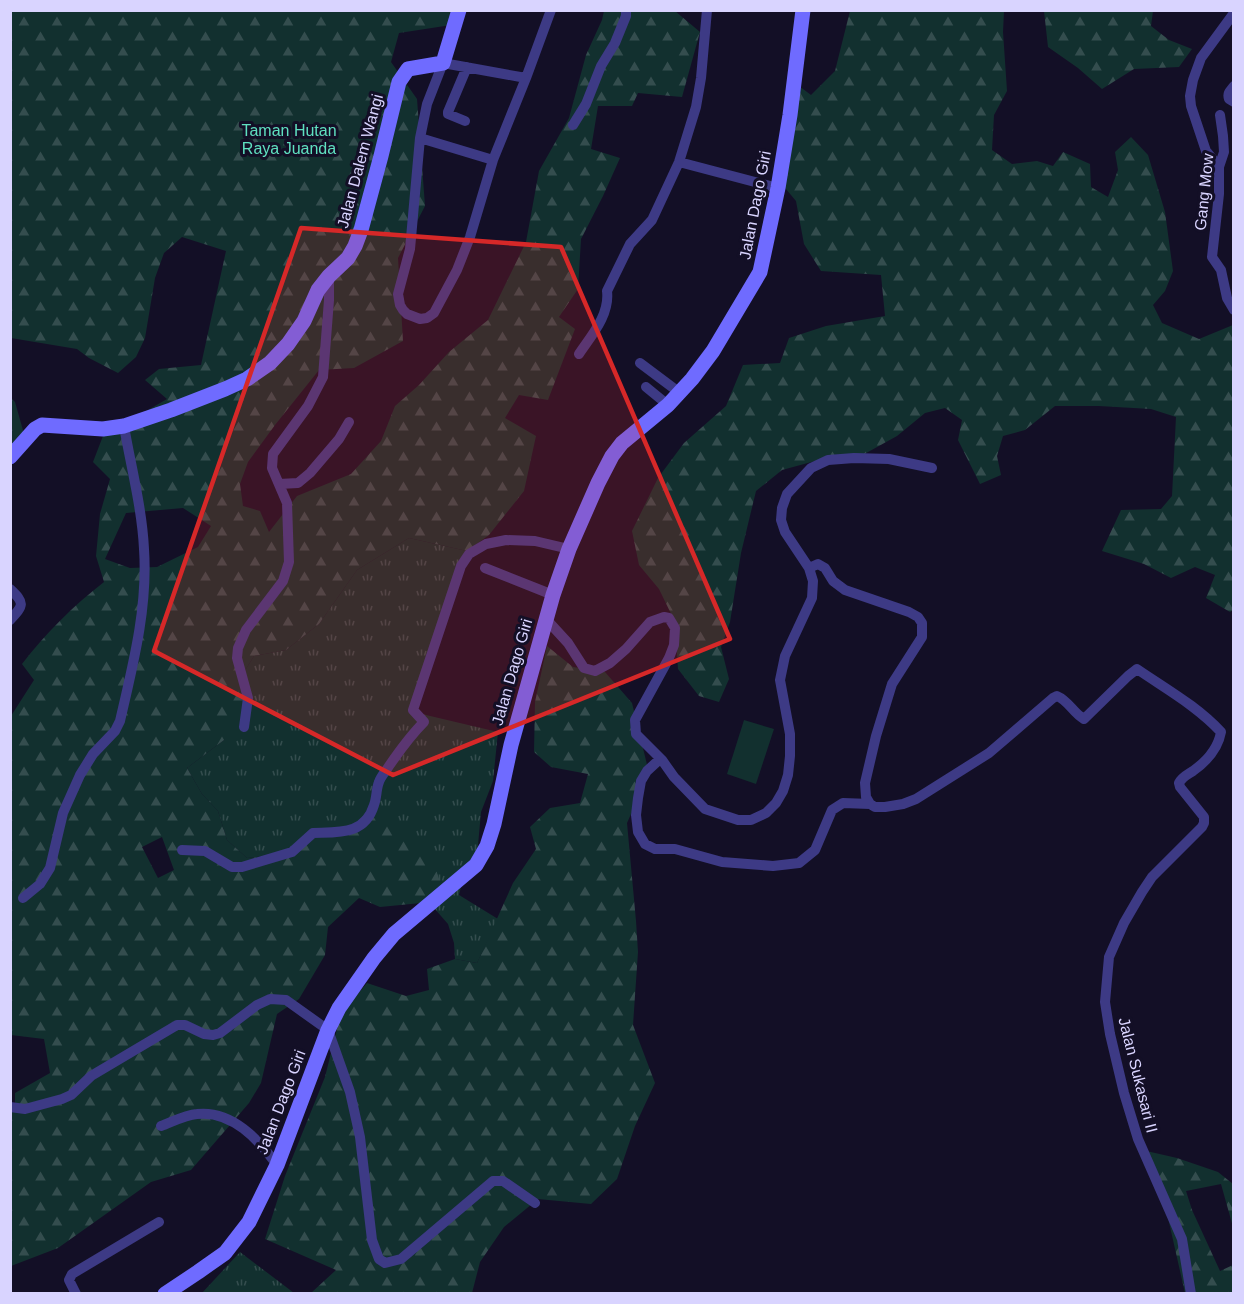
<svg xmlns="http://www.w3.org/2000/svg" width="1244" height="1304" font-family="Arial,sans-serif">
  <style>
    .grass { fill: url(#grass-tufts) }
    .forest { fill: url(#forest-firs); fill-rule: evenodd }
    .pitch { fill: #12302f }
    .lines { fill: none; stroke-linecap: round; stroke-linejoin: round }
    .street { stroke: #3d3a85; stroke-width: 10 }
    .secondary { stroke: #6f6bff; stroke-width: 15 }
    .marked { fill: #d62828; fill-opacity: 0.2; stroke: #d62828; stroke-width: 4.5; stroke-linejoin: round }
    .labels { text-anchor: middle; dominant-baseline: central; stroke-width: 6; stroke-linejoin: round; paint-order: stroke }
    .park-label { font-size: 16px; fill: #5fe0c0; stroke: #130f26 }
    .street-label { font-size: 16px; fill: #d9d4ff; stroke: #130f26 }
  </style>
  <defs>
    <pattern id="grass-tufts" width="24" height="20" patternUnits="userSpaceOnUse" patternTransform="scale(1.5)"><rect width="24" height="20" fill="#12302f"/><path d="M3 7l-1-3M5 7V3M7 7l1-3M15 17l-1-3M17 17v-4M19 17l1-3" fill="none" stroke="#344d4e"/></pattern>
    <pattern id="forest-firs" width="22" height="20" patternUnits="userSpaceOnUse" patternTransform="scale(1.5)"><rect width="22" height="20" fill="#12302f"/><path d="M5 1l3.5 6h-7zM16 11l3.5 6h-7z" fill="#344d4e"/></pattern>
  </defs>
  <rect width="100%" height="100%" fill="#130f26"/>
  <path class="grass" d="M409,538L467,551L409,711L498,732L493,781L481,812L477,856L464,875L459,895L498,919L477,963L455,959L454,943L448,924L434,908L323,835L273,855L247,858L227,840L218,811L202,794L187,768L224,740L244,672L254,656L286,650L319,624L357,570Z
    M240,1252L294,1293H202Z"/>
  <path class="forest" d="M11,11H453L451,25L399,33L391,62L417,99L425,206L398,258L403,341L354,368L319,370L275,425L248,462L240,484L243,506L260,511L269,532L297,496L351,474L381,441L395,406L419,385L449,352L488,320L526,242L539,171L569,118L586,55L602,20L604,11H675L700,32L682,97L638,93L632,106H598L591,149L620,158L603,196L581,239L578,289L559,317L575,329L548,400L519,395L505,418L536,436L524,491L489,535L467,551L409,538L357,570L319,624L286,650L254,656L244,672L250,705L224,740L187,768L202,794L218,811L227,840L247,858L273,855L371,814L401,829L430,851L441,885L421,903L380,907L359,898L328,927L325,955L299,999L277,1014L261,1083L249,1103L191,1170L151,1182L58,1248L11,1266V1109H15V1093L50,1073L44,1039L11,1035V716L34,680L22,664C46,633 73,606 104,582L96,556L100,514L110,479L93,462L103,436L167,399L145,380L159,369L201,365L226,251L182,237L164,253L155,278L145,338L136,357L118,373L89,358L77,349L11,338ZM183,508L211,526L198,547L157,567L130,568L105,559L126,513ZM162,837L174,870L158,878L142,847Z
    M850,11H1004L1003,32L1007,91L994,115L992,150L1012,164L1037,161L1053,166L1063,152L1090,164L1091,187L1108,197L1118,170L1115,152L1131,137L1148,155L1165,212L1173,271L1165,291L1153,305L1162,323L1199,339L1233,325V610L1230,612L1206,598L1215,575L1195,567L1171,578L1144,564L1102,551L1121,510L1161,509L1172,496L1176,417L1151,409L1099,406H1055L1025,430L1003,436L997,456L1001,475L980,484L958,440L962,420L945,408L925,413L897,436L859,457L815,461L782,470L756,491L741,553L730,622L721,647L729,679L719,702L699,696L678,669L675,622L659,589L639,565L632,531L658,478L684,443L726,406L743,365L780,363L789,338L826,326L885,316L881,275L821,271L804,244L796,201L781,183L795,83L811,95L835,71Z
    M1044,11H1153L1151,26L1169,40L1192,49L1179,67L1134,69L1102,89L1078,68L1048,47Z
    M11,398L15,402L24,434L11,451Z
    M547,646L573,667L605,672L632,703L649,773L627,823L636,921L638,952L633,1025L655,1083L635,1126L617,1179L591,1204L538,1199L504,1227L480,1262L472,1293H311L336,1270L265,1239L285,1176L325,1077L341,1013L367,983L406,996L429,990L427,969L455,959L477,963L513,883L536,849L530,827L550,808L580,803L588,774L551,767L534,752L535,702Z
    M1142,1150L1177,1158L1218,1172L1233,1184V1227L1221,1184L1186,1191L1192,1210L1220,1271L1233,1265V1293H1185L1164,1200Z"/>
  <path class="pitch" d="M744,720L774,729L756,784L727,774Z"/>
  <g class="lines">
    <path class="street" d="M1234,86C1230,91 1227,93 1229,99L1234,102
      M1220,115L1223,136L1224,152L1219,167V194L1212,257L1221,270L1227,298L1234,310
      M465,121L448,114V112L467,67
      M573,125L586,104L601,66L615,43L626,16V10
      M420,138L410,249L398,294L400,305L403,310L407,314L420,319L427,318L434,313L457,270L470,237L493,160L526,78L551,10
      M493,160L420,138L427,104L443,63L526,78
      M679,162L778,188
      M1219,167L1206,151L1191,106L1190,96L1193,80L1201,58L1234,13
      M579,354C591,336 610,315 607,291L630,244L652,220L679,162L696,107L701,78L707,10
      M640,363L680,393
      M646,387L668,405
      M279,484L298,483L310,473L339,439L349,422
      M485,568L553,595
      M809,568L818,564L825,568L833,581L845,590L909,612L918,617L922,623V637L892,684L876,736L865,783L866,797L870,804
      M10,589C25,603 24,605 10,620
      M546,619L568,643L584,668L595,671L610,663L626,649L650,622L664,617L669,618L675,628L674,645L669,658L635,720L636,734L662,760L674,777L705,809L738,820H751L766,813L776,803L783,791L788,775L790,756V734L780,680L785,656L812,598L813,581L809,568L785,532L781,520L782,508L787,494L811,468L828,460L854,458L889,459L932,468
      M244,727L248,698L237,658L238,648L246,630L283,581L289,562L287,503L272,468L273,454L308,406L323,377L329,300V277
      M660,759L647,771L641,781L638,798L636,815L638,832L645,844L655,849H675L722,862L773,866L799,863L815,850L832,810L843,803L870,804L875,807H885L903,804L916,799L989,753L1053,698L1057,696C1069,701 1073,713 1084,719L1128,676L1137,669C1166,689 1197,706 1221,732C1218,749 1207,761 1193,771C1187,775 1182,777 1179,783L1180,787L1204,817V823L1202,827L1152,877L1142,892L1124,923L1109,957L1105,1002L1110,1034L1124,1093L1138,1139L1182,1239L1191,1294
      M182,850L205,851L232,867H242L292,852L313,833C339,832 365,835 374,805C377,797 376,789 379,782C381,776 386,771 389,766C400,750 410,736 424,722L413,710L461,566L469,554L486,544L506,540L535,541L569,549
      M23,898L40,884L50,868L63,813L80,775L93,754L115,731L120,721C133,665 148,607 144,549C142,508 131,467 124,426
      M10,1107L25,1109L62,1099L71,1095L91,1076L177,1025H185L204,1034L213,1035L220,1033L257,1005L270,999L286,1000L328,1030L350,1092L360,1137L372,1240L379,1259L385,1263L401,1259L493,1181H503L535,1203
      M161,1126C172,1122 185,1115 197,1114C232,1110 259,1140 277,1165
      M76,1294L69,1280L72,1274L159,1222"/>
    <path class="secondary" d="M10,457L35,429L42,425L103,429L124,426L171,410L225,389L247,379L270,363L288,344L304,321L318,290L329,276L348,258L355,246L361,230L381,156L399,82L408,69L443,63L459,10
      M165,1294L198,1272L225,1253L249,1222L277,1165L328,1030L339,1008L374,958L394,934L476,865L487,846L494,824L511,745L553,595L569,549L598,483L612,456L622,443L668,405L692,379L713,351L760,272L778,188L790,115L803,10"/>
  </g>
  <path class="marked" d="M301,228L561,247L730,639L393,775L154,651Z"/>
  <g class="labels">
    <g class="park-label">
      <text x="289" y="130">Taman Hutan<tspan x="289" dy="18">Raya Juanda</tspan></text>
    </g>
    <g class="street-label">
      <text transform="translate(360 161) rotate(-75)">Jalan Dalem Wangi</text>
      <text transform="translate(1204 192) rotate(-84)">Gang Mow</text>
      <text transform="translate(755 205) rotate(-79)">Jalan Dago Giri</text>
      <text transform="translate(512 672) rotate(-74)">Jalan Dago Giri</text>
      <text transform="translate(1138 1075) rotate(76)">Jalan Sukasari II</text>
      <text transform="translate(281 1102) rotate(-69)">Jalan Dago Giri</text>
    </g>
  </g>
  <rect width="1244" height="1304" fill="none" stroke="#d9d4ff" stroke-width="24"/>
</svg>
